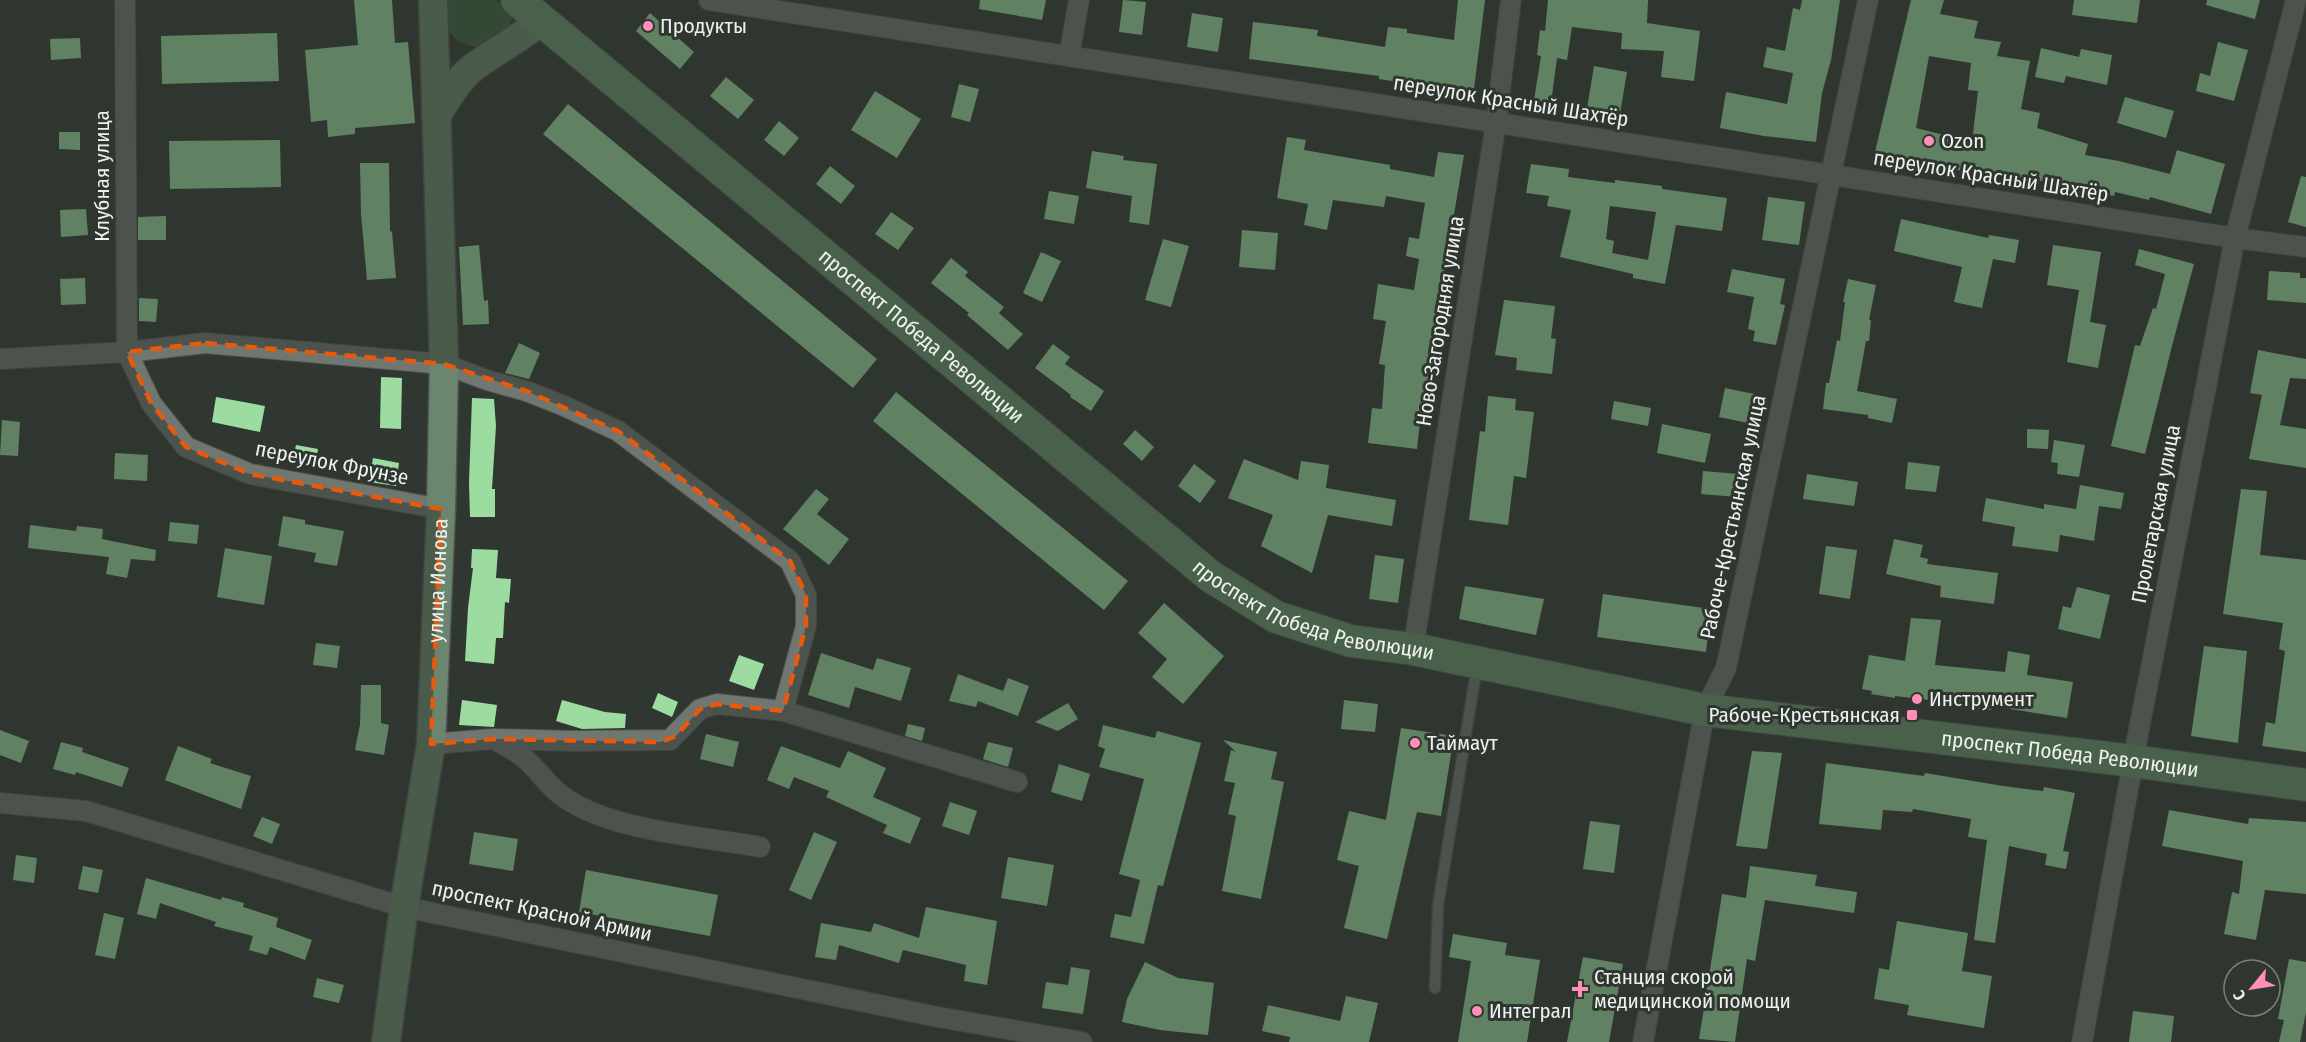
<svg xmlns="http://www.w3.org/2000/svg" width="2306" height="1042" font-family="'Fira Sans Condensed',sans-serif">
  <style>
    .green { fill: #3a613d }
    .building { fill: #9cdca1; fill-rule: evenodd }
    .lines { fill: none; stroke-linecap: round; stroke-linejoin: round }
    .service-casing { stroke: #505450; stroke-width: 13 }
    .minor-casing { stroke: #505450; stroke-width: 22 }
    .secondary-casing { stroke: #505450; stroke-width: 31 }
    .primary-casing { stroke: #505450; stroke-width: 34 }
    .service { stroke: #707770; stroke-width: 10 }
    .minor { stroke: #707770; stroke-width: 20 }
    .secondary { stroke: #6c856e; stroke-width: 28 }
    .primary { stroke: #69946d; stroke-width: 32 }
    .marked { fill: none; stroke: #e8590c; stroke-width: 4.5; stroke-dasharray: 12 8; stroke-linejoin: round }
    .poi-dot { fill: #ff8eb9; stroke: #303630; stroke-width: 2 }
    .labels { text-anchor: middle; dominant-baseline: central; stroke-width: 6; stroke-linejoin: round; paint-order: stroke }
    .poi-label { font-size: 21px; fill: #eef2ee; stroke: #303630; text-anchor: start }
    .street-label { font-size: 21px; fill: #eef2ee; stroke: #303630 }
  </style>
  <rect width="100%" height="100%" fill="#303630"/>
  <path class="green" d="M441,0H496L515,14L505,32L479,47L468,45L457,41L447,28Z"/>
  <path class="building" d="M354,0H392L395,43L408,42L415,123L355,128V134L328,137L327,120L311,122L305,50L358,45Z
    M980,0H1046L1042,20L979,9Z
    M1123,0L1146,2L1142,35L1119,32Z
    M1458,0H1485L1473,97L1425,90L1426,86L1379,79V76L1249,59L1253,22L1318,30L1317,36L1385,47L1388,27L1407,29V33L1454,40Z
    M1548,0H1648L1647,23L1700,31L1694,81L1661,77L1664,51L1621,49L1622,33L1572,27L1567,60L1557,58L1551,103L1534,100L1541,56L1537,55L1540,30L1545,31Z
    M1802,0H1840L1831,60L1822,93L1816,142L1764,136L1720,128L1726,92L1787,104L1793,73L1763,67L1767,47L1785,51L1793,8L1800,10Z
    M1911,0H1944L1940,14L1978,21L1974,38L2001,42L1997,56L2030,61L2021,109L2040,113L2037,128L2088,144L2085,155L2119,161L2170,174L2177,150L2225,164L2211,214L2150,197L2149,200L2115,192L2114,196L2087,191L2086,195L2035,179V183L1874,156ZM1929,56L1971,63L1968,90L1978,91L1972,142L1916,128Z
    M2074,0H2140L2137,23L2072,15Z
    M2207,0H2260L2255,19L2206,5Z
    M650,13L694,52L680,69L636,31Z
    M1192,13L1223,18L1218,52L1187,47Z
    M277,33L279,81L162,84L161,36Z
    M80,38L81,58L51,60L50,39Z
    M2218,42L2248,50L2234,101L2196,91L2200,73L2210,76Z
    M2041,48L2079,57L2081,49L2112,55L2107,85L2066,76L2064,83L2035,77Z
    M1594,66L1627,72L1620,114L1587,108Z
    M726,77L754,100L738,119L710,96Z
    M959,84L979,89L970,122L951,117Z
    M875,91L921,119L897,158L851,130Z
    M2125,97L2174,111L2166,138L2117,123Z
    M568,104L877,359L853,388L543,134Z
    M779,121L799,138L784,156L764,140Z
    M59,132H80V150L59,149Z
    M1287,137L1306,140L1304,150L1390,165V169L1434,177L1438,152L1464,155L1432,345H1434L1429,403H1422L1417,449L1368,443L1372,408L1382,409L1385,365L1379,364L1386,321L1373,319L1378,284L1414,290L1419,259L1406,256L1409,237L1419,239L1425,203L1386,196L1384,207L1333,200L1327,230L1304,225L1308,204L1277,198Z
    M280,140L281,187L170,189L169,141Z
    M1092,151L1124,156L1123,160L1157,164L1149,225L1129,222L1132,196L1086,188Z
    M360,163H389L390,232L392,231L396,278L367,280L361,214Z
    M1531,164L1569,169L1568,177L1615,183V180L1662,186V189L1727,198L1722,231L1676,225L1665,284L1633,278V274L1560,257L1571,210L1547,206L1549,196L1526,193ZM1610,206L1656,212L1648,260L1612,253L1614,241L1606,239Z
    M830,166L855,186L841,204L816,184Z
    M2301,176L2306,177V227L2288,222Z
    M1049,191L1079,196L1074,224L1044,219Z
    M1768,197L1805,202L1799,245L1762,240Z
    M86,209L88,235L61,237L60,210Z
    M891,212L914,228L898,250L875,234Z
    M166,216V240H138V217Z
    M1901,219L1988,238L1989,235L2019,240L2015,263L1993,259L1982,308L1954,302L1962,267L1894,251Z
    M1242,230L1278,233L1275,270L1239,267Z
    M1163,239L1189,246L1171,307L1145,300Z
    M479,245L484,301L488,300L489,324L463,325L459,247Z
    M2053,245L2101,252L2090,322L2106,325L2098,368L2067,362L2079,290L2047,285Z
    M2139,249L2194,264L2173,342L2145,454L2111,446L2135,345L2140,346L2153,308L2156,309L2165,274L2135,265Z
    M1041,252L1061,261L1042,302L1023,293Z
    M951,258L968,272L965,276L1004,307L999,313L1023,334L1008,350L967,315L969,313L931,283Z
    M1732,269L1785,279L1780,304L1785,305L1776,345L1753,341L1755,331L1748,329L1754,297L1727,292Z
    M2269,271L2300,273V278H2306V303L2267,300Z
    M85,278L86,304L61,305L60,279Z
    M1848,279L1876,285L1869,320H1871L1869,341H1866L1857,391L1897,399L1892,423L1868,418V415L1823,409L1826,383H1829L1837,340L1840,341L1845,302H1843Z
    M139,298L158,299L156,322L139,321Z
    M1504,300L1555,306L1551,338L1556,339L1552,374L1516,370L1517,358L1495,355Z
    M519,343L540,353L529,379L505,373Z
    M1053,344L1070,357L1065,364L1104,391L1091,411L1070,397L1071,395L1035,368Z
    M2258,350L2306,359V379L2290,378L2280,425L2306,429V468L2249,459L2262,395L2250,393Z
    M381,377L402,378L401,429L380,428Z
    M1725,388L1759,395L1753,424L1719,417Z
    M896,392L1128,581L1104,610L873,421Z
    M1488,396L1516,399L1515,410L1534,412L1526,478L1514,476L1508,525L1469,520L1480,431L1485,432Z
    M216,397L265,406L260,432L212,422Z
    M472,398L494,399L496,426L492,489H495V517H470L469,482Z
    M1614,401L1651,408L1648,426L1611,419Z
    M2,420L20,422L18,456L0,455Z
    M1662,424L1711,434L1705,463L1657,453Z
    M2027,429L2049,430L2048,449L2027,448Z
    M1135,430L1154,447L1142,461L1123,444Z
    M2054,440L2085,445L2079,477L2057,474L2058,463L2051,462Z
    M296,445L318,449L315,466L292,461Z
    M115,453L148,455L147,481L114,479Z
    M373,458L399,463L396,486L369,482Z
    M1244,459L1298,480L1301,461L1329,465L1326,488L1396,500L1392,526L1328,515L1312,573L1261,546L1273,515L1228,498Z
    M1908,462L1940,466L1936,492L1905,489Z
    M1194,464L1216,481L1200,503L1178,486Z
    M1703,471L1739,474L1737,497L1701,494Z
    M1807,474L1858,482L1854,506L1803,499Z
    M2080,485L2124,493L2121,509L2099,506L2094,541L2060,535L2058,552L2012,546L2015,527L1982,521L1986,498L2044,509V504L2076,509Z
    M816,489L829,499L817,514L849,539L829,565L783,529Z
    M2241,489L2267,491L2260,555L2306,560V752L2262,746L2266,722L2275,724L2285,651L2279,649L2283,623L2223,614Z
    M283,516L305,520V524L344,531L337,566L314,562L316,553L278,546Z
    M170,522L199,525L197,544L168,541Z
    M30,525L76,531L77,526L103,529L102,539L156,550L155,561L131,559L127,578L106,574L109,557L28,548Z
    M1894,539L1923,545L1920,557L1928,559L1927,564L1998,573L1994,604L1940,597L1941,586L1886,574Z
    M1826,546L1857,550L1850,599L1819,594Z
    M225,548L272,556L264,605L217,597Z
    M472,549L498,550L496,578L511,579L509,603L505,602L503,638H496L494,664L465,661L468,608L473,568H471Z
    M1375,555L1404,559L1398,603L1369,599Z
    M1465,586L1544,599L1536,635L1459,619Z
    M2077,587L2110,595L2100,639L2058,629L2063,606L2071,608Z
    M1603,594L1711,609L1706,652L1597,637Z
    M1164,603L1224,656L1183,704L1152,677L1167,659L1138,633Z
    M1911,618L1941,620L1935,665L2005,672L2008,651L2030,655L2027,675L2073,682L2067,718L1991,706V710L1954,707L1955,703L1895,696V698L1871,694L1872,691L1862,689L1869,655L1905,661Z
    M316,643L340,646L337,668L313,665Z
    M2204,646L2247,651L2238,743L2191,736Z
    M821,653L873,670L877,658L911,668L901,701L855,687L849,708L808,695Z
    M739,655L764,664L754,690L729,681Z
    M958,674L1003,691L1008,678L1029,686L1018,716L978,701L976,707L949,701Z
    M361,685H381V723L389,725L384,755L355,750L360,724Z
    M658,693L678,702L672,717L652,708Z
    M462,700L497,705L494,727L459,725Z
    M562,700L605,712L626,714L625,728L582,729L556,721Z
    M1344,700L1378,704L1375,732L1341,729Z
    M1068,703L1078,719L1058,731L1035,722Z
    M908,724L925,728L922,741L905,736Z
    M1103,725L1155,738L1157,731L1201,743L1163,886L1158,885L1144,944L1110,937L1115,914L1131,917L1140,880L1119,874L1144,779L1099,767L1105,749L1098,746Z
    M1401,728L1454,736L1441,816L1417,812L1387,939L1344,928L1359,866L1337,860L1349,811L1386,820Z
    M0,730L29,741L21,763L0,755Z
    M706,734L739,742L733,767L700,759Z
    M1223,740L1277,752L1271,779L1284,782L1261,899L1222,891L1236,816L1228,814L1235,783L1224,781L1231,750L1236,752Z
    M61,742L83,748L82,752L129,768L122,787L76,772L75,775L53,769Z
    M988,742L1013,748L1008,767L983,759Z
    M178,746L212,759L210,763L251,776L241,809L165,780Z
    M781,746L840,768L848,751L886,768L873,797L921,818L910,844L883,833L887,825L826,797L829,791L794,777L789,789L767,780Z
    M1752,751L1782,753L1767,849L1736,846Z
    M1826,763L1924,776L1925,773L2003,786L2043,791L2044,787L2075,793L2063,851L2069,852L2066,869L2045,865L2047,854L2009,846L1995,943L1974,940L1987,840L1968,837L1971,819L1913,809L1912,812L1883,810L1881,830L1819,824Z
    M1059,764L1090,774L1082,801L1051,792Z
    M950,802L977,811L969,835L942,826Z
    M2169,810L2248,824L2249,818L2306,822V894L2265,890L2256,940L2224,934L2232,892L2239,894L2243,861L2162,846Z
    M262,817L280,824L272,844L253,836Z
    M1590,821L1620,825L1614,873L1583,869Z
    M474,832L518,839L513,871L469,864Z
    M814,832L837,842L811,900L789,890Z
    M16,855L37,858L34,883L13,880Z
    M1008,857L1054,865L1047,906L1001,898Z
    M83,866L103,870L98,893L78,889Z
    M1750,866L1817,875L1815,886L1857,892L1854,913L1765,900L1755,961L1747,959L1735,1042L1699,1039L1722,894L1746,898Z
    M586,870L718,895L710,936L579,912Z
    M146,878L221,900L222,897L244,903L243,907L278,918L276,927L312,940L305,960L270,947L267,955L249,950L253,936L214,926L216,922L160,903L156,919L137,914Z
    M926,907L997,921L987,985L964,981L966,965L903,950L899,963L839,945L836,960L815,957L821,923L871,932L874,923L919,938Z
    M104,913L124,918L115,959L95,955Z
    M1897,921L1968,933L1962,971L1992,976L1984,1028L1907,1015L1909,1005L1874,999L1879,968L1889,970Z
    M1453,934L1507,943L1505,955L1540,960L1527,1042H1458L1471,961L1449,957Z
    M1583,957L1623,964L1609,1042H1567Z
    M2289,959L2306,962V1012L2300,1042H2279L2284,1020L2278,1019Z
    M1145,962L1178,978L1214,983L1208,1035L1160,1030L1122,1022L1127,999Z
    M1071,967L1090,970L1083,1014L1042,1008L1046,982L1068,985Z
    M317,978L344,985L339,1003L313,997Z
    M1346,996L1378,1003L1369,1042H1289L1290,1037L1262,1031L1268,1005L1340,1021Z
    M2133,1011L2174,1016L2171,1042H2129Z"/>
  <g class="lines">
    <g class="service-casing">
      <path id="service" d="M1435,988L1438,906L1477,666"/>
    </g>
    <g class="minor-casing">
      <path id="minor" d="M125,0L127,352L151,403L186,447L250,474L441,509
        M709,0L2235,238L2306,247
        M1069,56L1079,0
        M0,359L127,352L205,343L444,364L487,380L526,391L562,405L618,431L790,561L806,595V626L783,711
        M1413,649L1496,123L1511,0
        M495,740C504,745 515,750 523,757C538,769 548,787 565,798C615,832 702,836 760,847
        M431,744L494,739L572,741L670,740L700,709L717,704L783,711L1017,782
        M0,803L86,811L404,907L938,1017L1082,1042
        M1643,1042L1705,710L1726,668L1868,0
        M2082,1042L2139,729L2235,238L2296,0"/>
    </g>
    <g class="secondary-casing">
      <g id="secondary">
        <path d="M436,116C446,101 456,82 470,70C491,53 518,40 541,21"/>
        <path id="s1" d="M386,1042L404,907L431,744L441,509L444,364L433,0"/>
      </g>
    </g>
    <g class="primary-casing">
      <g id="primary">
        <path id="s2" d="M517,0L1210,576L1276,617L1351,641L1413,649L1705,710L2133,761L2306,785"/>
      </g>
    </g>
    <use href="#service" class="service"/>
    <use href="#minor" class="minor"/>
    <use href="#secondary" class="secondary"/>
    <use href="#primary" class="primary"/>
  </g>
  <path d="M0 0H2306V1042H0ZM205,343L444,364L526,391L618,431L790,561L806,595V626L783,711L717,704L700,709L676,736L660,742L494,739L431,744L441,509L250,474L186,447L151,403L127,352Z" fill="#303630" fill-opacity=".55" fill-rule="evenodd"/>
  <path class="marked" d="M205,343L444,364L526,391L618,431L790,561L806,595V626L783,711L717,704L700,709L676,736L660,742L494,739L431,744L441,509L250,474L186,447L151,403L127,352Z"/>
  <g class="poi-dot">
    <circle cx="648" cy="26" r="6"/>
    <circle cx="1929" cy="141" r="6"/>
    <circle cx="1917" cy="699" r="6"/>
    <rect x="1906" y="709" width="12" height="12" rx="3"/>
    <circle cx="1415" cy="743" r="6"/>
    <path d="M1577 980h6v6h6v6h-6v6h-6v-6h-6v-6h6z"/>
    <circle cx="1477" cy="1011" r="6"/>
  </g>
  <g class="labels">
    <g class="poi-label">
      <text x="660" y="26">Продукты</text>
      <text x="1941" y="141">Ozon</text>
      <text x="1929" y="699">Инструмент</text>
      <text x="1900" y="715" text-anchor="end">Рабоче-Крестьянская</text>
      <text x="1427" y="743">Таймаут</text>
      <text x="1594" y="977">Станция скорой<tspan x="1594" dy="24">медицинской помощи</tspan></text>
      <text x="1489" y="1011">Интеграл</text>
    </g>
    <g class="street-label">
      <text transform="translate(1511 101) rotate(9)">переулок Красный Шахтёр</text>
      <text transform="translate(102 176) rotate(-90)">Клубная улица</text>
      <text transform="translate(1991 176) rotate(9)">переулок Красный Шахтёр</text>
      <text transform="translate(1440 321) rotate(-81)">Ново-Загородняя улица</text>
      <text stroke="none"><textPath href="#s2" startOffset="526">проспект Победа Революции</textPath></text>
      <text transform="translate(332 463) rotate(11)">переулок Фрунзе</text>
      <text transform="translate(2156 514) rotate(-79)">Пролетарская улица</text>
      <text transform="translate(1733 517) rotate(-78)">Рабоче-Крестьянская улица</text>
      <text stroke="none"><textPath href="#s1" startOffset="465">улица Ионова</textPath></text>
      <text stroke="none"><textPath href="#s2" startOffset="1012">проспект Победа Революции</textPath></text>
      <text stroke="none"><textPath href="#s2" startOffset="1786">проспект Победа Революции</textPath></text>
      <text transform="translate(542 911) rotate(12)">проспект Красной Армии</text>
    </g>
  </g>
  <g transform="translate(2252 988) rotate(240)"><circle r="28" fill="#303630" stroke="#7c817c" stroke-width="1.5"/>
  <path d="M0-4.5L10 22L0 15L-10 22Z" fill="#ff8eb9"/>
  <text y="-9" font-size="16" font-weight="bold" text-anchor="middle" fill="#eef2ee">С</text>
  </g>
</svg>
